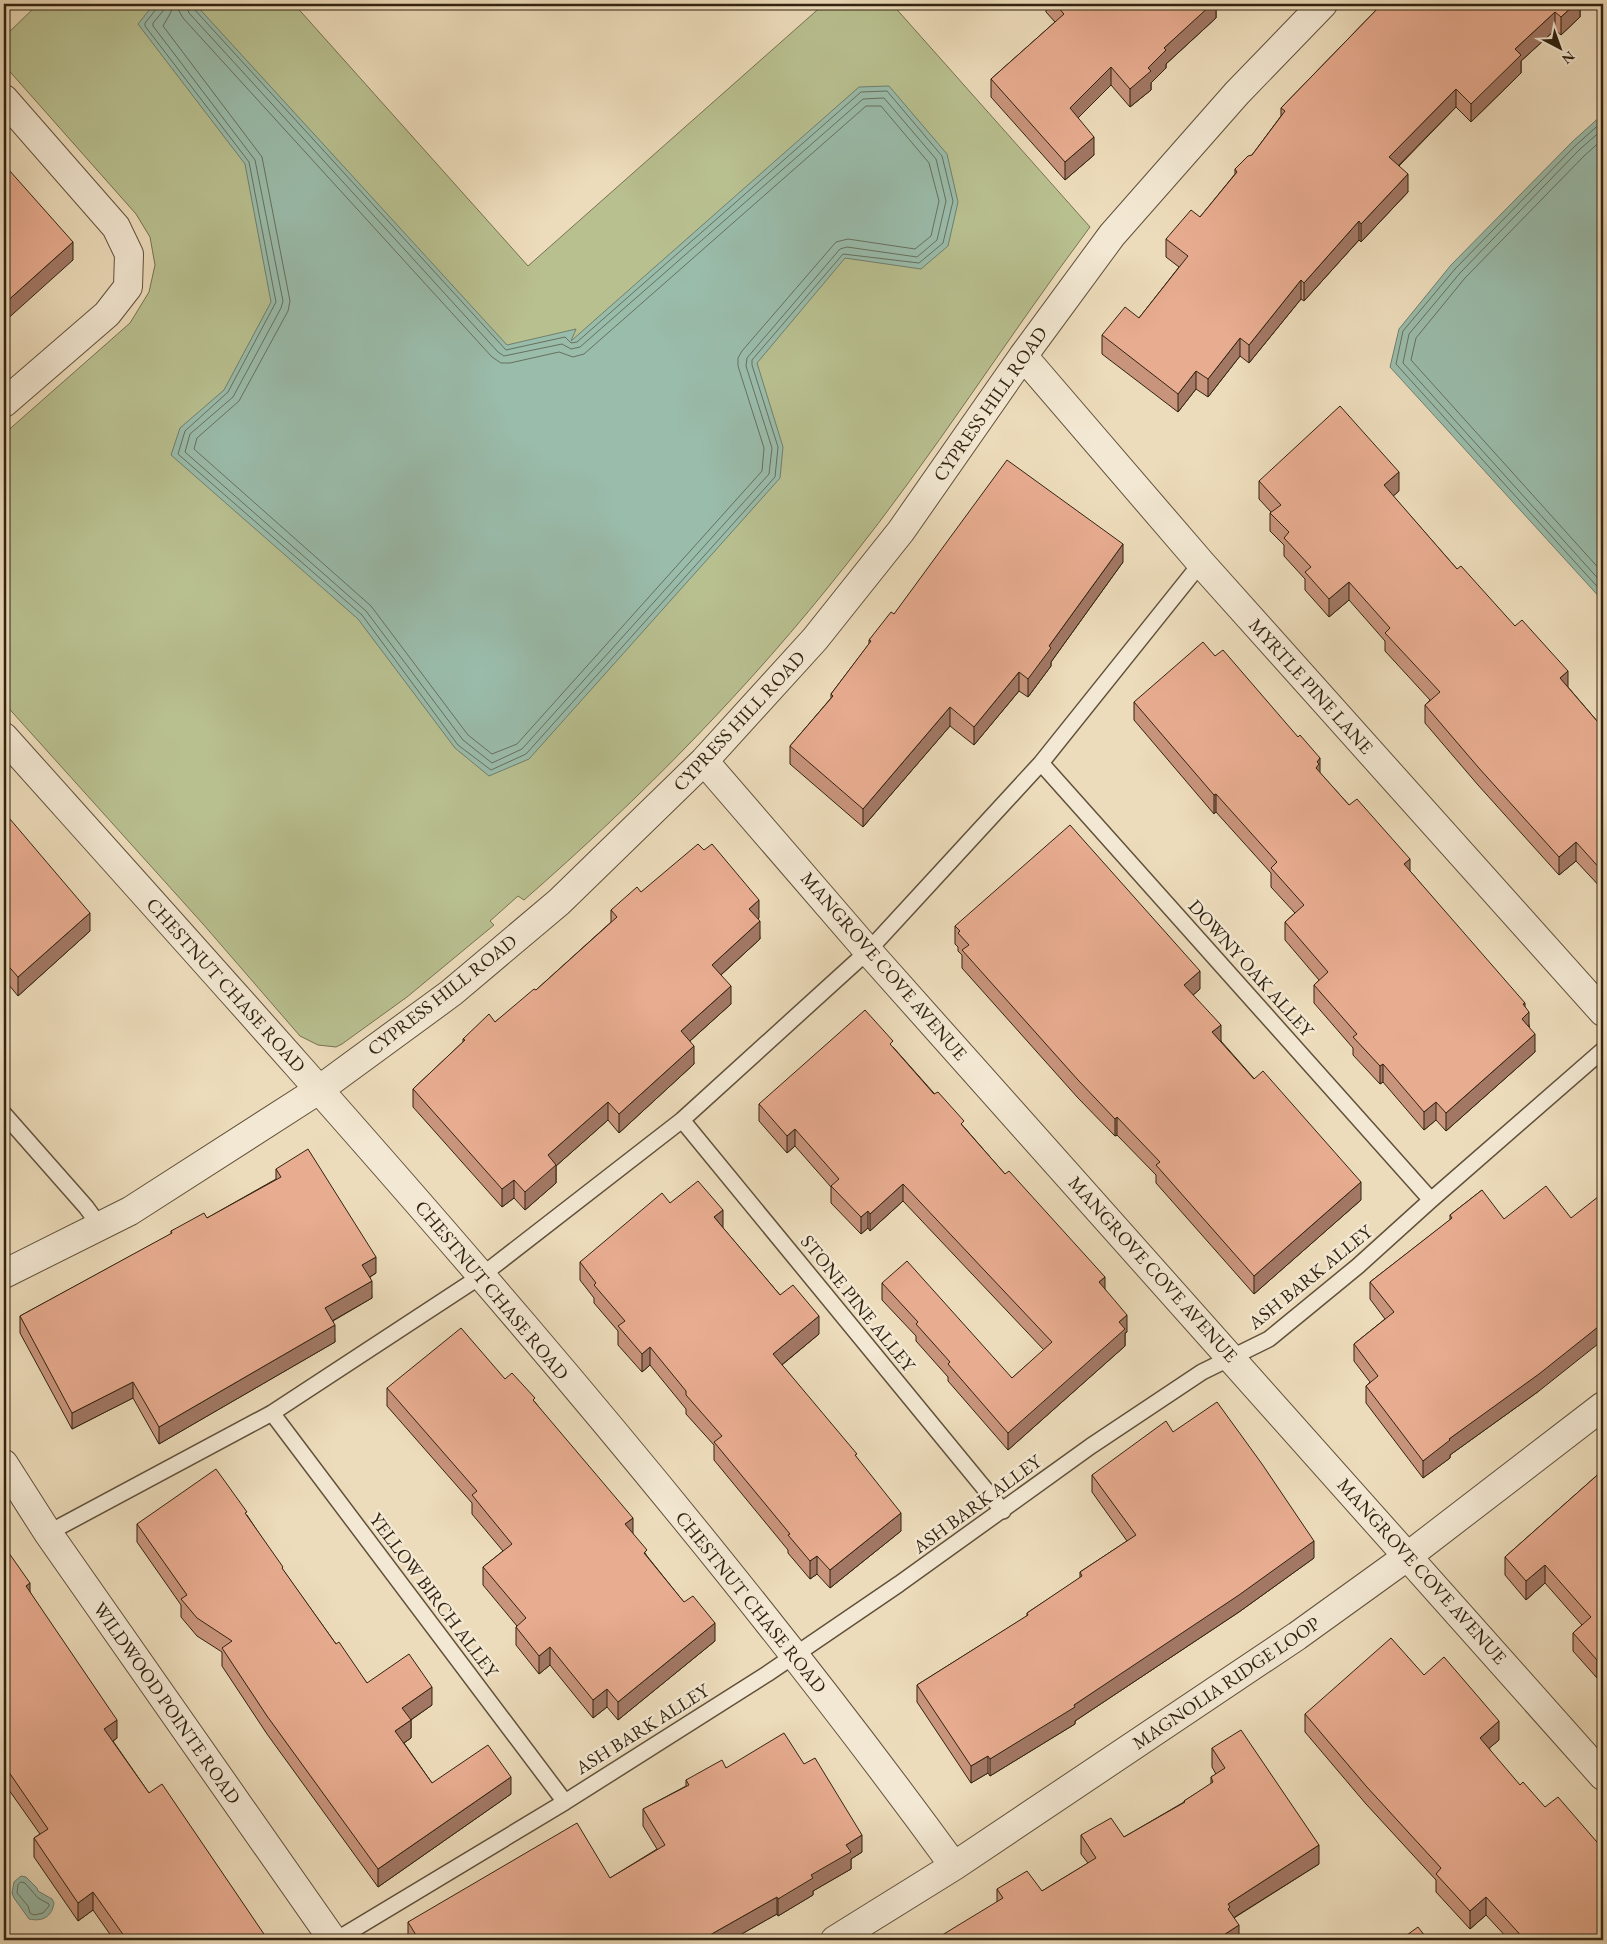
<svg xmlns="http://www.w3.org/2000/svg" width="1607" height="1944" font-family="'EB Garamond',serif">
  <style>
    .green { fill: #b9c090; stroke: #767250 }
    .water { fill: #9abcab; stroke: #707f6d }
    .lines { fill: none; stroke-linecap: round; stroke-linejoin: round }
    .shore { stroke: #66705e; stroke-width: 1 }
    .service-casing { stroke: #61513b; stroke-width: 18 }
    .minor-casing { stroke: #61513b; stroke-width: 30 }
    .service { stroke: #f3e8d3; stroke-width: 15 }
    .minor { stroke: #f3e8d3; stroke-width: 28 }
    .wall { fill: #c8947c; stroke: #322310 }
    .shaded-wall { fill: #a27865; stroke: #322310 }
    .building { fill: #e8ac90; stroke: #322310 }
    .labels { text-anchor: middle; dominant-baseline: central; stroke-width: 5; stroke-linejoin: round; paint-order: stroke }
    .street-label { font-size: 19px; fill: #322310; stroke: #f3e8d3 }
  </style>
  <rect width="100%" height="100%" fill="#eddcbb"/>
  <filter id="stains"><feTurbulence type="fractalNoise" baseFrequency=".004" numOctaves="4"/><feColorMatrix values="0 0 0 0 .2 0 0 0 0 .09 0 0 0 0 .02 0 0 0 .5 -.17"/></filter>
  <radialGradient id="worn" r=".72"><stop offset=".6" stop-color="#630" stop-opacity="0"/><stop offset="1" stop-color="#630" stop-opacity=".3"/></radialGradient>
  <path class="green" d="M38,4H294L528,266L824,4H892L1090,227C1007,338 933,456 846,565C750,687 641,798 524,900L518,896L490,921L494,925L407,997L342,1044L336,1047L318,1045L300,1036L203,924L4,703V434L130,323L149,292L155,265L150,237L136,214L4,65V37Z"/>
  <path class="water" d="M154,4H195L507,345L576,329L571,341L859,87L889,86L947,154L958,202L948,246L921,269L845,258L757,363L783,447L780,478L529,759L489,776L455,748L358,619L171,455L180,428L224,390L271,302L245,164L138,24Z
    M1603,114V601L1390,367L1399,329L1451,265L1572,142Z
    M21,1876L26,1877L37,1888L38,1891L52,1899L54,1903C52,1917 42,1922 29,1919L14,1898L12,1893L14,1882Z"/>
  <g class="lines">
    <path class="shore" d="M158,4L157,8L145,23V26L249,162L276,302L228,392L185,431L178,454L362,615L458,745L491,770L526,754L775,477L778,447L752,365V360L843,254L919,263L943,243L953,201L942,156L887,91L861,92L577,342L571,343L565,337L506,350L194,9L192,4
      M164,4L163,11L153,23V26L255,160L283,301L281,308L233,397L190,434L185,452L366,611L463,740L492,763L522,749L769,474L772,448L746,366L747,358L840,249L847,247L917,257L937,240L946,201L936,159L884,98L863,99L580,347L571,349L562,344L504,356L498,352L189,13L186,4
      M172,4L171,12L163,26L262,157L290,301L288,311L239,401L197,438L194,449L371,606L468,735L492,754L517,744L762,471L764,448L738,366V358L742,351L836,242L848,239L915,249L931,236L939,201L929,163L881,106H866L584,354L573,357L559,352L510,363H501L492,357L183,18L179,11L178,4
      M1603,121L1575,146L1455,269L1403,331L1396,364L1603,593
      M1603,129L1579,150L1460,273L1409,334L1403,363L1603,584
      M1603,139L1584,156L1465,278L1416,338L1411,360L1603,573
      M21,1882L25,1883L38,1898L49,1904V1906L43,1913L34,1915L30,1913L28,1906L17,1893L18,1885Z"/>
    <g class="service-casing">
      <path id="service" d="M1041,763L1431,1200
        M4,1114L86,1207L100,1226
        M682,1120L1003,1511
        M272,1413L565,1802
        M48,1533L272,1413L481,1276L682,1120L868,951L1041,763L1201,563
        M336,1940L565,1802L767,1674L899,1584L1091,1446L1202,1372L1269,1339L1358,1266L1431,1200L1603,1050"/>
    </g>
    <g class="minor-casing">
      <path id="minor" d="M4,99L116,227L129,254L128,287L107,314L4,403
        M1023,356L1201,563L1603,1012
        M4,737C332,1103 664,1468 954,1866
        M704,761L868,951L1603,1776
        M4,1274L130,1211L320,1089L451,993L559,902L704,761L815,639L901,531L1023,356L1112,235L1237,93L1323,4
        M4,1464L48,1533L333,1940
        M835,1940L954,1866L1297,1636L1408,1556L1603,1406"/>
    </g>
    <use href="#service" class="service"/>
    <use href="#minor" class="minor"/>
  </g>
  <path class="wall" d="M1046,4H1220L1216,7V18L1166,64V68L1151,83V90L1130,107L1111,85L1078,118L1094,155L1065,180L991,97V79L1055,22L1046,12Z
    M1382,4H1580V17L1561,35L1555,30L1521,61V73L1471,122L1456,107L1399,166L1408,192L1361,242L1359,240L1304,301L1301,299L1249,363L1240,356L1208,397L1196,389L1178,412L1102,354V335L1139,318L1179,267L1166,257V239L1200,217L1235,174V169L1252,155L1281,116V108Z
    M1259,481L1399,491L1393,496L1457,569L1568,687L1603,728V890L1576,861L1559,875L1478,785L1425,723V705L1430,700L1385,651V641L1349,600L1329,617L1305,590V579L1284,556V545L1270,531V513L1271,512L1259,499Z
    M1123,562L1051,662V666L1028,697L1019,691L974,745L950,726L863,827L790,764V746L831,698V694L869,644V640L894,614Z
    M1134,702L1320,773L1349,805L1410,871L1525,1007L1535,1052L1446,1131L1436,1120L1424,1130L1383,1082L1380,1084L1353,1055V1048L1314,1003V985L1319,980L1285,940V922L1295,913L1271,887V873L1216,812L1214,814L1134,720Z
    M4,812L90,931L18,996L4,979Z
    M641,892L759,918L758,919L760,939L721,975L731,1004L690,1041L694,1064L619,1133L608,1120L556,1166V1183L525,1210L514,1198L502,1207L413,1107V1089L463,1042V1039L495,1022L536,990L611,922V910Z
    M955,926L1200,989L1193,995L1221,1041L1361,1200L1254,1294L1156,1183V1175L1117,1135L1115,1136L1078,1098L962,968V955L958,951V947L955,944Z
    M893,1047L964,1127L1105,1289L1127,1332L1125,1333V1346L1008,1450L948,1381V1377L916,1341V1336L882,1300V1283L1012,1378L1044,1350L903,1201L870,1231L868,1228L861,1234L831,1203V1187L795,1146L787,1153L759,1121V1104Z
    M1603,1151V1175L1600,1171V1154Z
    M276,1169L376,1273L370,1277L372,1298L333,1321L335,1342L159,1444L133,1398L72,1429L20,1333V1316L171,1234V1231L207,1218L276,1179Z
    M1482,1190L1539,1391L1450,1455V1458L1423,1478L1366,1403V1386L1370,1382L1354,1361V1344L1385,1319L1370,1299V1282L1450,1220V1215Z
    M670,1203L723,1228L780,1295L819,1334L782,1365L857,1458L901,1531L830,1588L817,1574L810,1579L788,1553V1550L714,1460V1445L686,1414V1409L650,1365L642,1372L618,1345V1331L594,1303V1298L580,1280V1262Z
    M505,1379L535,1402L633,1534L647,1556L715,1641L618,1720L607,1707L593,1718L550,1665L539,1674L516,1645V1627L517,1626L483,1585V1567L503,1551L472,1514V1503L387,1406V1388Z
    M1173,1432L1314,1558L1239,1612L1075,1721V1724L990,1776L988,1773L971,1783L917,1702V1685L1027,1616V1613L1080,1578V1572L1127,1541L1092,1492V1475Z
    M1603,1470V1673L1597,1678L1573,1651V1633L1582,1625L1545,1583L1526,1600L1505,1575V1557Z
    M247,1515L283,1570L336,1644L367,1683L432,1705L411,1720V1738L404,1743L432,1783L511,1794L378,1887L267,1734L222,1666V1652L197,1636L181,1617V1605L137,1542V1524Z
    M4,1546L30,1592L117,1738L113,1741L149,1793L268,1940H114L93,1910L78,1921L34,1857V1838L40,1834L4,1783Z
    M1424,1675L1499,1740L1489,1748L1603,1940H1509L1486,1915L1470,1929L1436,1892V1880L1366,1804L1305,1732V1714Z
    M1212,1748L1319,1864L1234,1918L1239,1940L997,1902V1889L1042,1891L1088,1863L1081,1854V1835L1124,1837L1184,1802V1801L1211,1784V1777L1216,1774L1212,1767Z
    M804,1764L862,1852L851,1859V1869L813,1891V1895L778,1916L777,1914L731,1940H409L408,1939V1922L610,1878L657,1849L643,1826V1809L686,1786V1780L726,1768Z"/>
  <path class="shaded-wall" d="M1211,4H1220L1216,7V18L1166,64V68L1151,83V90L1130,107V89L1164,48Z
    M1575,4H1580V17L1561,35V17Z
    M1555,12V30L1521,61V73L1471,122V104L1515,49Z
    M1111,67V85L1070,126V108Z
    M1456,89V107L1389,175V157Z
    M1094,137V155L1065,180V162Z
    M1408,174V192L1361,242V224Z
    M1359,221V240L1304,301V283Z
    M73,242V260L4,322V304Z
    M1301,280V299L1249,363V345Z
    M1240,338V356L1208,397V379Z
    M1196,371V389L1178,412V394Z
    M1399,472V491L1384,504V485Z
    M1123,544V562L1051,662V666L1028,697V679L1049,646Z
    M1349,582V600L1329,617V599Z
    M1568,671V690L1560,678Z
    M1019,672V691L974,745V727Z
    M950,707V726L863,827V809Z
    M1320,758V777L1316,768L1317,762Z
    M1216,794V812L1214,814V795Z
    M1576,842V861L1559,875V857Z
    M1410,859V877L1404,864Z
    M759,900V918L749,927V909Z
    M90,913V931L18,996V977Z
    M760,921V939L712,983V965Z
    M1200,971V989L1184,1003V985Z
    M731,986V1004L681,1049V1031Z
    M1525,1003V1016L1529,1012V1030L1522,1019L1523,1004Z
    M1221,1025V1043L1212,1032Z
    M1535,1034V1052L1446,1131V1113Z
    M694,1046V1064L619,1133V1114Z
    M1383,1064V1082L1380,1084V1066Z
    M608,1102V1120L556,1166V1183L525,1210V1192L548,1155Z
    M1436,1102V1120L1424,1130V1112Z
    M1117,1117V1135L1115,1136V1119Z
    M795,1129V1146L787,1153V1136Z
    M514,1180V1198L502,1207V1189Z
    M1361,1182V1200L1254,1294V1276Z
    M903,1184V1201L870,1231V1214Z
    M723,1210V1228L714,1217Z
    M868,1211V1228L861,1234V1217Z
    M376,1257V1273L362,1282V1265Z
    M1105,1277V1294L1099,1282Z
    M372,1281V1298L325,1325V1308Z
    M1127,1315V1332L1125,1333V1346L1008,1450V1433L1119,1322Z
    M819,1316V1334L773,1372V1354Z
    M1603,1323V1340L1539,1391L1450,1455V1458L1423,1478V1461L1449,1439Z
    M335,1325V1342L159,1444V1427Z
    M650,1347V1365L642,1372V1354Z
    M133,1382V1398L72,1429V1413Z
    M901,1513V1531L830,1588V1570Z
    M633,1518V1536L625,1524Z
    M1314,1541V1558L1239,1612L1075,1721V1724L990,1776V1759L1074,1705Z
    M817,1556V1574L810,1579V1561Z
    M1545,1565V1583L1526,1600V1581Z
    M30,1583V1601L26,1586Z
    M715,1623V1641L618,1720V1702Z
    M550,1647V1665L539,1674V1656Z
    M1603,1655V1673L1597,1678V1660Z
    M432,1687V1705L402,1726V1708Z
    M607,1689V1707L593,1718V1700Z
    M117,1720V1738L104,1748V1729Z
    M411,1720V1738L395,1749V1731Z
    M1499,1721V1740L1480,1756V1738Z
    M988,1756V1773L971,1783V1766Z
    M511,1777V1794L378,1887V1869Z
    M862,1835V1852L851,1859V1869L813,1891V1895L778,1916V1899L811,1875L846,1845Z
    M1319,1845V1864L1230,1920L1228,1927V1904Z
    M93,1892V1910L78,1921V1903Z
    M777,1897V1914L731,1940H701Z
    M1486,1897V1915L1470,1929V1911Z
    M1239,1925V1940H1216Z"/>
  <path class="building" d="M1055,4H1212L1164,48L1166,50L1148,68L1151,71L1130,89L1111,67L1070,108L1094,137L1065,162L991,79L1064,14Z
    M1382,4H1575L1561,17L1555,12L1515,49L1521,55L1471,104L1456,89L1389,157L1408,174L1361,224L1359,221L1304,283L1301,280L1249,345L1240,338L1208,379L1196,371L1178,394L1102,335L1125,307L1139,318L1188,256L1166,239L1191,210L1200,217L1237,172L1235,169L1248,156L1252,155L1285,111L1281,108Z
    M9,170L73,242L4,304V171L5,173Z
    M1340,406L1399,472L1384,485L1457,569L1461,566L1515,626L1522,620L1568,671L1560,678L1603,728V872L1576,842L1559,857L1478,767L1425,705L1440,692L1385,633L1390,628L1349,582L1329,599L1305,572L1311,567L1284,538L1289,532L1270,513L1281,505L1259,481Z
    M1007,460L1123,544L1049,646L1051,648L1028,679L1019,672L974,727L950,707L863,809L790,746L833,696L831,694L871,641L869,640L891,612L894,614Z
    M1203,642L1215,656L1223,650L1298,737L1300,735L1320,758L1317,762L1319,764L1316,768L1349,805L1357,799L1410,859L1404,864L1525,1003L1523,1004L1529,1012L1522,1019L1535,1034L1446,1113L1436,1102L1424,1112L1383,1064L1380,1066L1353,1037L1357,1034L1314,985L1328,972L1285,922L1304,905L1271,868L1277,862L1216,794L1214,795L1134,702Z
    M4,812L90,913L18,977L4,961Z
    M1070,825L1200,971L1184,985L1221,1025L1212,1032L1254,1079L1263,1071L1361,1182L1254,1276L1156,1165L1160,1162L1117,1117L1115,1119L1078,1080L962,950L969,945L958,933L960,931L955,926Z
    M698,844L704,850L712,844L759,900L749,909L760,921L712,965L731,986L681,1031L694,1046L619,1114L608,1102L548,1155L556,1165L525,1192L514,1180L502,1189L413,1089L465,1040L463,1039L489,1014L495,1022L534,989L536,990L617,917L611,910L637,887L641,892Z
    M865,1010L893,1041L890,1044L934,1094L938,1092L964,1121L961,1124L1005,1174L1009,1171L1105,1277L1099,1282L1127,1315L1119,1322L1125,1329L1008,1433L948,1364L950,1362L916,1324L918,1322L882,1283L907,1261L1012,1378L1052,1342L903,1184L870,1214L868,1211L861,1217L831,1186L839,1179L795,1129L787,1136L759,1104Z
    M308,1149L376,1257L362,1265L372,1281L325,1308L335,1325L159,1427L133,1382L72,1413L20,1316L172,1233L171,1231L204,1213L207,1218L281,1177L276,1169Z
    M1603,1151V1158L1600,1154Z
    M698,1181L723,1210L714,1217L780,1295L793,1285L819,1316L773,1354L857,1454L855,1455L901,1513L830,1570L817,1556L810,1561L788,1535L790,1534L714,1442L722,1436L686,1395V1391L650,1347L642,1354L618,1326L625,1321L594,1285L596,1283L580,1262L662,1193L670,1203Z
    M1546,1186L1571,1218L1603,1193V1323L1539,1374L1449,1439L1450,1440L1423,1461L1366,1386L1378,1376L1354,1344L1394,1312L1370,1282L1452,1218L1450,1215L1482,1190L1504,1219Z
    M461,1328L505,1379L512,1373L535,1398L533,1400L633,1518L625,1524L647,1550L644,1553L684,1602L693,1596L715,1623L618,1702L607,1689L593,1700L550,1647L539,1656L516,1627L526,1618L483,1567L512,1544L472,1495L477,1491L387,1388Z
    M1217,1402L1262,1464L1314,1541L1239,1595L1074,1705L1075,1707L990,1759L988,1756L971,1766L917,1685L1028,1615L1027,1613L1082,1576L1080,1572L1136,1535L1092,1475L1166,1421L1173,1432Z
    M216,1469L247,1512L245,1513L283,1567L282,1568L336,1644L339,1642L367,1683L409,1654L432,1687L402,1708L411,1720L395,1731L432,1783L488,1745L511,1777L378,1869L267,1716L222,1648L232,1641L197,1618L181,1599L187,1595L137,1524Z
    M1603,1470V1655L1597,1660L1573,1633L1591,1617L1545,1565L1526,1581L1505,1557Z
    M4,1546L30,1583L26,1586L117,1720L104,1729L149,1793L162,1784L268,1940H127L93,1892L78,1903L34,1838L48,1829L4,1765Z
    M1391,1638L1424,1675L1444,1657L1499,1721L1480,1738L1520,1785L1523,1782L1545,1807L1558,1797L1603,1849V1940H1525L1486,1897L1470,1911L1436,1874L1441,1868L1366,1786L1305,1714Z
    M1241,1730L1319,1845L1228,1904L1230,1907L1228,1909L1239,1925L1216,1940H934L1003,1898L997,1889L1027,1871L1042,1891L1096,1858L1081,1835L1111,1818L1124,1837L1185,1802L1184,1801L1213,1782L1211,1777L1225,1768L1212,1748Z
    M784,1733L804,1764L815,1758L862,1835L846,1845L851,1852L811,1875L813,1878L778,1899L777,1897L701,1940H419L408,1922L577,1823L610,1878L665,1845L643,1809L689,1785L686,1780L722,1760L726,1768Z
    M1418,1927L1428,1940H1400Z"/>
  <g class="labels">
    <g class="street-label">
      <text transform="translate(990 404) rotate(-55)">CYPRESS HILL ROAD</text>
      <text transform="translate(1311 686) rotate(48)">MYRTLE PINE LANE</text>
      <text transform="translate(739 721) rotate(-47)">CYPRESS HILL ROAD</text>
      <text transform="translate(884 966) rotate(49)">MANGROVE COVE AVENUE</text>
      <text transform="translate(1251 968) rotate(48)">DOWNY OAK ALLEY</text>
      <text transform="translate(226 985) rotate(48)">CHESTNUT CHASE ROAD</text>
      <text transform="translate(442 995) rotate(-38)">CYPRESS HILL ROAD</text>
      <text transform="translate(1153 1269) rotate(48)">MANGROVE COVE AVENUE</text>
      <text transform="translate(1310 1277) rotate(-39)">ASH BARK ALLEY</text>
      <text transform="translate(492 1290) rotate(50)">CHESTNUT CHASE ROAD</text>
      <text transform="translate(858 1303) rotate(51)">STONE PINE ALLEY</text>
      <text transform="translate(977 1504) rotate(-36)">ASH BARK ALLEY</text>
      <text transform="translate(1422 1571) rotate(48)">MANGROVE COVE AVENUE</text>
      <text transform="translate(434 1595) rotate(53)">YELLOW BIRCH ALLEY</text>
      <text transform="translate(751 1602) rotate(51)">CHESTNUT CHASE ROAD</text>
      <text transform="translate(1226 1683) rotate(-34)">MAGNOLIA RIDGE LOOP</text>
      <text transform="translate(167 1703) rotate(55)">WILDWOOD POINTE ROAD</text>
      <text transform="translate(642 1729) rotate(-32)">ASH BARK ALLEY</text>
    </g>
  </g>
  <rect width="1607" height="1944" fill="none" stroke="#eddcbb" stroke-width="20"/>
  <rect x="5" y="5" width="1597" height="1934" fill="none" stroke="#322310" stroke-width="2.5"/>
  <rect x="10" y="10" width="1587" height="1924" fill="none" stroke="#322310"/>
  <g transform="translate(1560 48) rotate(139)" stroke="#f3e8d3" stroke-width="4" paint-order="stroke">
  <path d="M0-4L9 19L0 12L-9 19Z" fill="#322310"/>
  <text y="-8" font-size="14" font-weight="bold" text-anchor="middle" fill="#322310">N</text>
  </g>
  <rect width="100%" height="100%" filter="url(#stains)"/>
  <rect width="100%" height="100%" fill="url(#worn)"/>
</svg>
